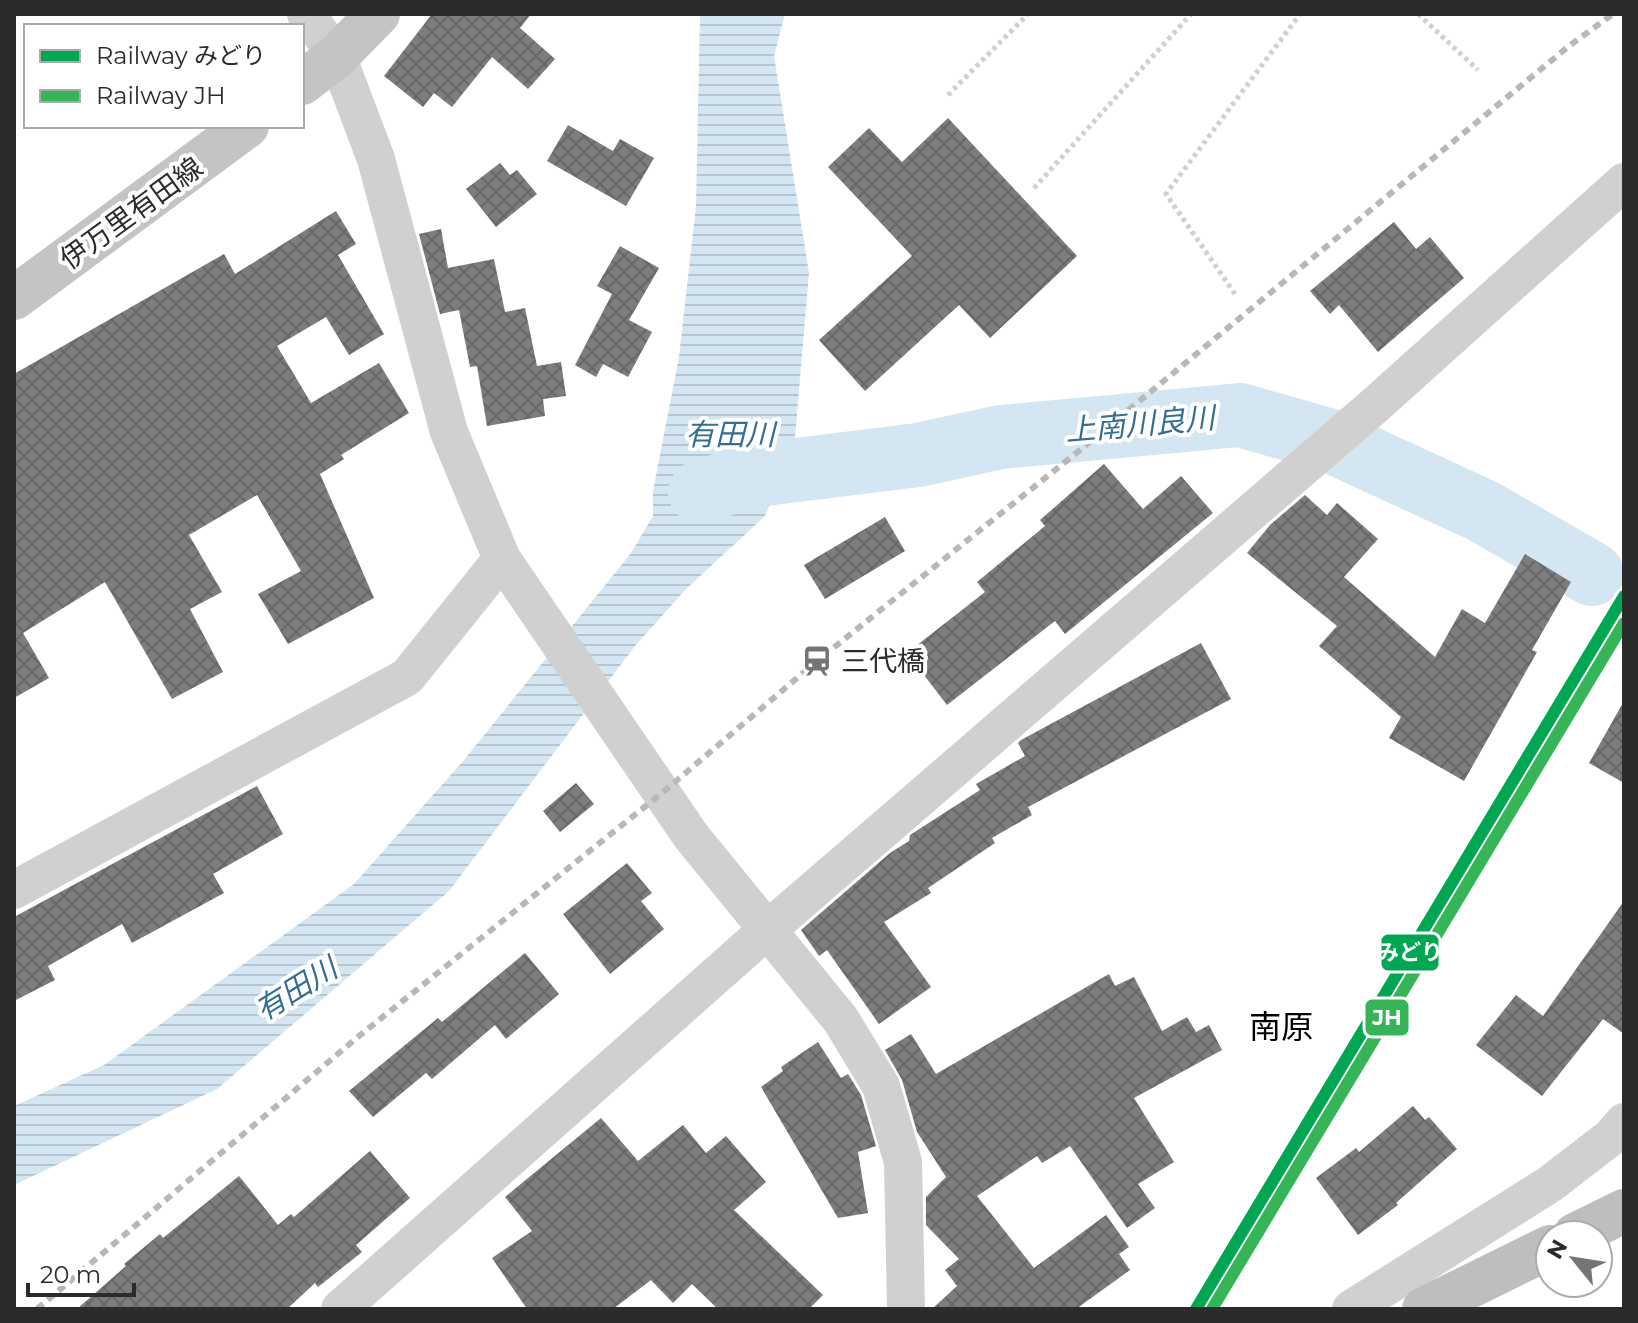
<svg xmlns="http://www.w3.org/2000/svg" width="1638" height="1323" font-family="Montserrat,'Noto Sans JP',sans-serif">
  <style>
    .water { fill: url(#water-rules) }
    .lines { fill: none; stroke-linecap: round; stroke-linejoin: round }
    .river { stroke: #d4e6f2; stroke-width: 64 }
    .building { fill: url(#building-cross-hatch) }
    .path { stroke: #d0d0d0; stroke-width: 5; stroke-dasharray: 4 4; stroke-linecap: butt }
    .minor { stroke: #d0d0d0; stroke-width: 38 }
    .major { stroke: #c4c4c4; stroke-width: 44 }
    .highway { stroke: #bebebe; stroke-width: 44 }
    .rail { stroke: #b8b8b8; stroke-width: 6; stroke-dasharray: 8 6; stroke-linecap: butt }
    .rail-1-casing { stroke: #fff; stroke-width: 18 }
    .rail-2-casing { stroke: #fff; stroke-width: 18 }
    .rail-1 { stroke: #00a651; stroke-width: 12 }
    .rail-2 { stroke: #36b558; stroke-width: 12 }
    .labels { text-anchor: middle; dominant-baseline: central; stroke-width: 8; stroke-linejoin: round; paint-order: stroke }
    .street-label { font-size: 28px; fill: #2b2b2b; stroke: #fff }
    .poi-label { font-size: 28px; fill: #2b2b2b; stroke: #fff; text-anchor: start }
    .water-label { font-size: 30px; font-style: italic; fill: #346e93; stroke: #fff }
    .quarter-label { font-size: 32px; fill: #000; stroke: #fff }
    .line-badge { stroke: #fff; stroke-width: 3 }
    .badge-label { font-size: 22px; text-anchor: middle; font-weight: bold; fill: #fff }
  </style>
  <defs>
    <pattern id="water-rules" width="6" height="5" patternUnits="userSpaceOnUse" patternTransform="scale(2)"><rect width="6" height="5" fill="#d4e6f2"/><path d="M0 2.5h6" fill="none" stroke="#b6c5d0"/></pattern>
    <pattern id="building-cross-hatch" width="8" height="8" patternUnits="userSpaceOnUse" patternTransform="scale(2)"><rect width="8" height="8" fill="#7d7d7d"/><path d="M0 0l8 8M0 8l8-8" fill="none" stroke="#676767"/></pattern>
  </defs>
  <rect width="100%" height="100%" fill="#fff"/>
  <path class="water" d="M700,14H785L774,56L809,273L794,449L765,516L686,589L635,646L449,891L217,1089L14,1185V1106L104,1065L354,884L464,760L631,553L653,516V491L679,357L696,206Z"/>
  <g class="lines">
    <path class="river" d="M700,492L748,476L918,455L1001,437L1240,415L1331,441L1483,511L1592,574"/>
  </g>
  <path class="building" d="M432,14H531L520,28L555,59L528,89L492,57L452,107L434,93L423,107L384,76Z
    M948,118L1077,256L990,338L959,305L865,391L819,340L912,256L828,167L869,128L902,162Z
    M568,125L613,151L620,139L654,158L626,206L547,161Z
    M500,163L510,175L517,170L537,194L496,227L466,189Z
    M336,211L356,244L338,255L384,334L349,355L326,317L277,346L311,403L379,363L409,413L341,455L344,459L320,474L374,598L288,644L258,594L301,571L257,495L189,535L222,592L190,609L223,672L172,699L105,582L23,633L49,678L14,698V374L224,254L235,274Z
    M1394,222L1416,249L1430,237L1464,278L1378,352L1339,305L1330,314L1310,291Z
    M441,229L448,268L494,259L505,312L525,308L537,366L561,362L566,396L543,399L545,416L487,426L477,366L470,367L459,310L440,314L419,234Z
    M620,246L659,268L629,320L652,332L628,377L603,364L596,377L575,365L612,294L597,286Z
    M1104,464L1143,509L1181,476L1213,513L1065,634L1055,621L947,705L907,653L985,592L977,582L1045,526L1040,520Z
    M1305,495L1327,515L1337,503L1378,539L1344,577L1435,657L1462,609L1485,623L1525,554L1571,582L1532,650L1537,652L1464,781L1389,738L1401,717L1319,646L1337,626L1247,553L1270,525Z
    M885,517L905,551L825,599L804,565Z
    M1201,643L1231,699L1028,807L1032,815L992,838L995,843L928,888L931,893L884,922L931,987L879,1024L827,950L819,956L801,930L890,853L909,841L910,835L980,790L976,784L1025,756L1018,743L1021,740Z
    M1624,701V783L1589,763Z
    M576,783L594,804L560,832L543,811Z
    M257,786L283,834L213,874L224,893L132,943L122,924L48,966L55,980L14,1001V917Z
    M627,863L652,893L641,901L664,929L610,974L563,914Z
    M1624,901V1034L1603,1019L1542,1096L1476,1045L1516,995L1543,1016Z
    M525,953L559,994L506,1039L495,1025L432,1079L426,1073L373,1117L349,1091L438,1018L442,1022Z
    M1109,974L1115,986L1134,977L1162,1031L1187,1017L1196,1032L1209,1025L1222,1050L1134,1098L1174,1162L1138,1184L1155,1208L1127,1228L1070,1146L1042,1163L1037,1156L977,1196L1034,1268L1106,1215L1129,1247L1119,1254L1130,1270L1076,1309H932L957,1286L945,1270L959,1259L926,1225V1197L946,1177L917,1132L902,1080L885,1050L911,1034L936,1074Z
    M818,1042L841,1078L848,1074L861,1095L876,1146L858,1152L868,1213L838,1218L761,1087L783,1071L781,1067Z
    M1413,1106L1425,1120L1429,1117L1457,1149L1396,1203L1398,1205L1358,1235L1316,1178L1356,1148L1359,1152Z
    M601,1118L638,1161L683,1125L706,1153L726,1136L766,1182L734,1210L823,1295L809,1309H718L692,1284L673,1303L651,1280L613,1309H527L492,1258L532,1231L505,1197Z
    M370,1151L410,1198L356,1245L362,1252L318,1287L315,1283L287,1309H77L126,1266L124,1264L160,1234L163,1238L239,1176L278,1225L291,1214L294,1217Z"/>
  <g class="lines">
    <path class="path" d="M1418,14L1478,70
      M948,95L1028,14
      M1034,188L1191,14
      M1235,294L1166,194L1300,14"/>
    <path class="minor" d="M306,14L337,56L376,159L449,432L502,559L691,836L841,1020L881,1086L903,1162L906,1309
      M14,890L407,677L502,559
      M340,1309L766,931L1373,407L1624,182
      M1351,1309L1550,1184L1611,1137L1624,1122"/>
    <path class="major" d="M302,83L337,56L378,14
      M14,298L247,126"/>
    <path class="highway" d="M1575,1235L1624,1211
      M1424,1309L1550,1247"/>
    <path class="rail" d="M37,1309L359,1036L662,793L817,661L1085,446L1569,46L1613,14"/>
    <g class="rail-1-casing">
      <path id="rail-1" d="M1196,1309L1624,596"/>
    </g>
    <g class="rail-2-casing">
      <path id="rail-2" d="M1212,1309L1624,623"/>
    </g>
    <use href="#rail-1" class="rail-1"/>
    <use href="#rail-2" class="rail-2"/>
  </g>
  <defs>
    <g id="station-bare" transform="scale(2.4)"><path d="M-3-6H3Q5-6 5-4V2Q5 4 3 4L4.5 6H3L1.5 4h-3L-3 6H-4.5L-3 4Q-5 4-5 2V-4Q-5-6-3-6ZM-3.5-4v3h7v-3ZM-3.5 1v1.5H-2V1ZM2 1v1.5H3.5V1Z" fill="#757575" stroke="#fff" stroke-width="2.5" paint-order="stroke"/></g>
  </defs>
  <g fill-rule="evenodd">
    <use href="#station-bare" x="817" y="661"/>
  </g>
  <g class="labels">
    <g class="street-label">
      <text transform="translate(131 213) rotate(-36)">伊万里有田線</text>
    </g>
    <g class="poi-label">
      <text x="841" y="661">三代橋</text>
    </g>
    <g class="water-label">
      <text transform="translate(1140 424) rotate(-5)">上南川良川</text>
      <text x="730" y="434">有田川</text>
      <text transform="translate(296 989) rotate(-32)">有田川</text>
    </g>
    <g class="quarter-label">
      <text x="1281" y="1026">南原</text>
    </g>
  </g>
  <g class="line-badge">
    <rect x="1380" y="933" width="60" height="39" rx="8" fill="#00a651"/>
    <rect x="1364" y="998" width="46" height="39" rx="8" fill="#36b558"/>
  </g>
  <g class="badge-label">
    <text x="1410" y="960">みどり</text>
    <text x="1387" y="1025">JH</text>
  </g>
  <rect width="1638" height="1323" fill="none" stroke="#2b2b2b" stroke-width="32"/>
  <rect x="24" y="24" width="280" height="104" fill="#ffffff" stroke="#aaaaaa" stroke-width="2"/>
  <rect x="40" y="50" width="40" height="12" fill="#00a651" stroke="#aaaaaa" stroke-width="2"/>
  <text x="96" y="64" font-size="24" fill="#2b2b2b">Railway みどり</text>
  <rect x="40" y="90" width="40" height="12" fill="#36b558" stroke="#aaaaaa" stroke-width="2"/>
  <text x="96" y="104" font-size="24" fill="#2b2b2b">Railway JH</text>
  <g transform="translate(1574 1259) rotate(300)"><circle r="38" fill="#ffffff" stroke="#aaaaaa" stroke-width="2"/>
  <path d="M0-6L14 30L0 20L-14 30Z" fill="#757575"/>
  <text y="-12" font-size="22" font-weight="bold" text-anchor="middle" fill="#2b2b2b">N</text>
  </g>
  <path d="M28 1283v12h106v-12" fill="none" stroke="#2b2b2b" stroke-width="4"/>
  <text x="40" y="1283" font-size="24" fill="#2b2b2b" stroke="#ffffff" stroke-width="6" paint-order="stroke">20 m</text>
</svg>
